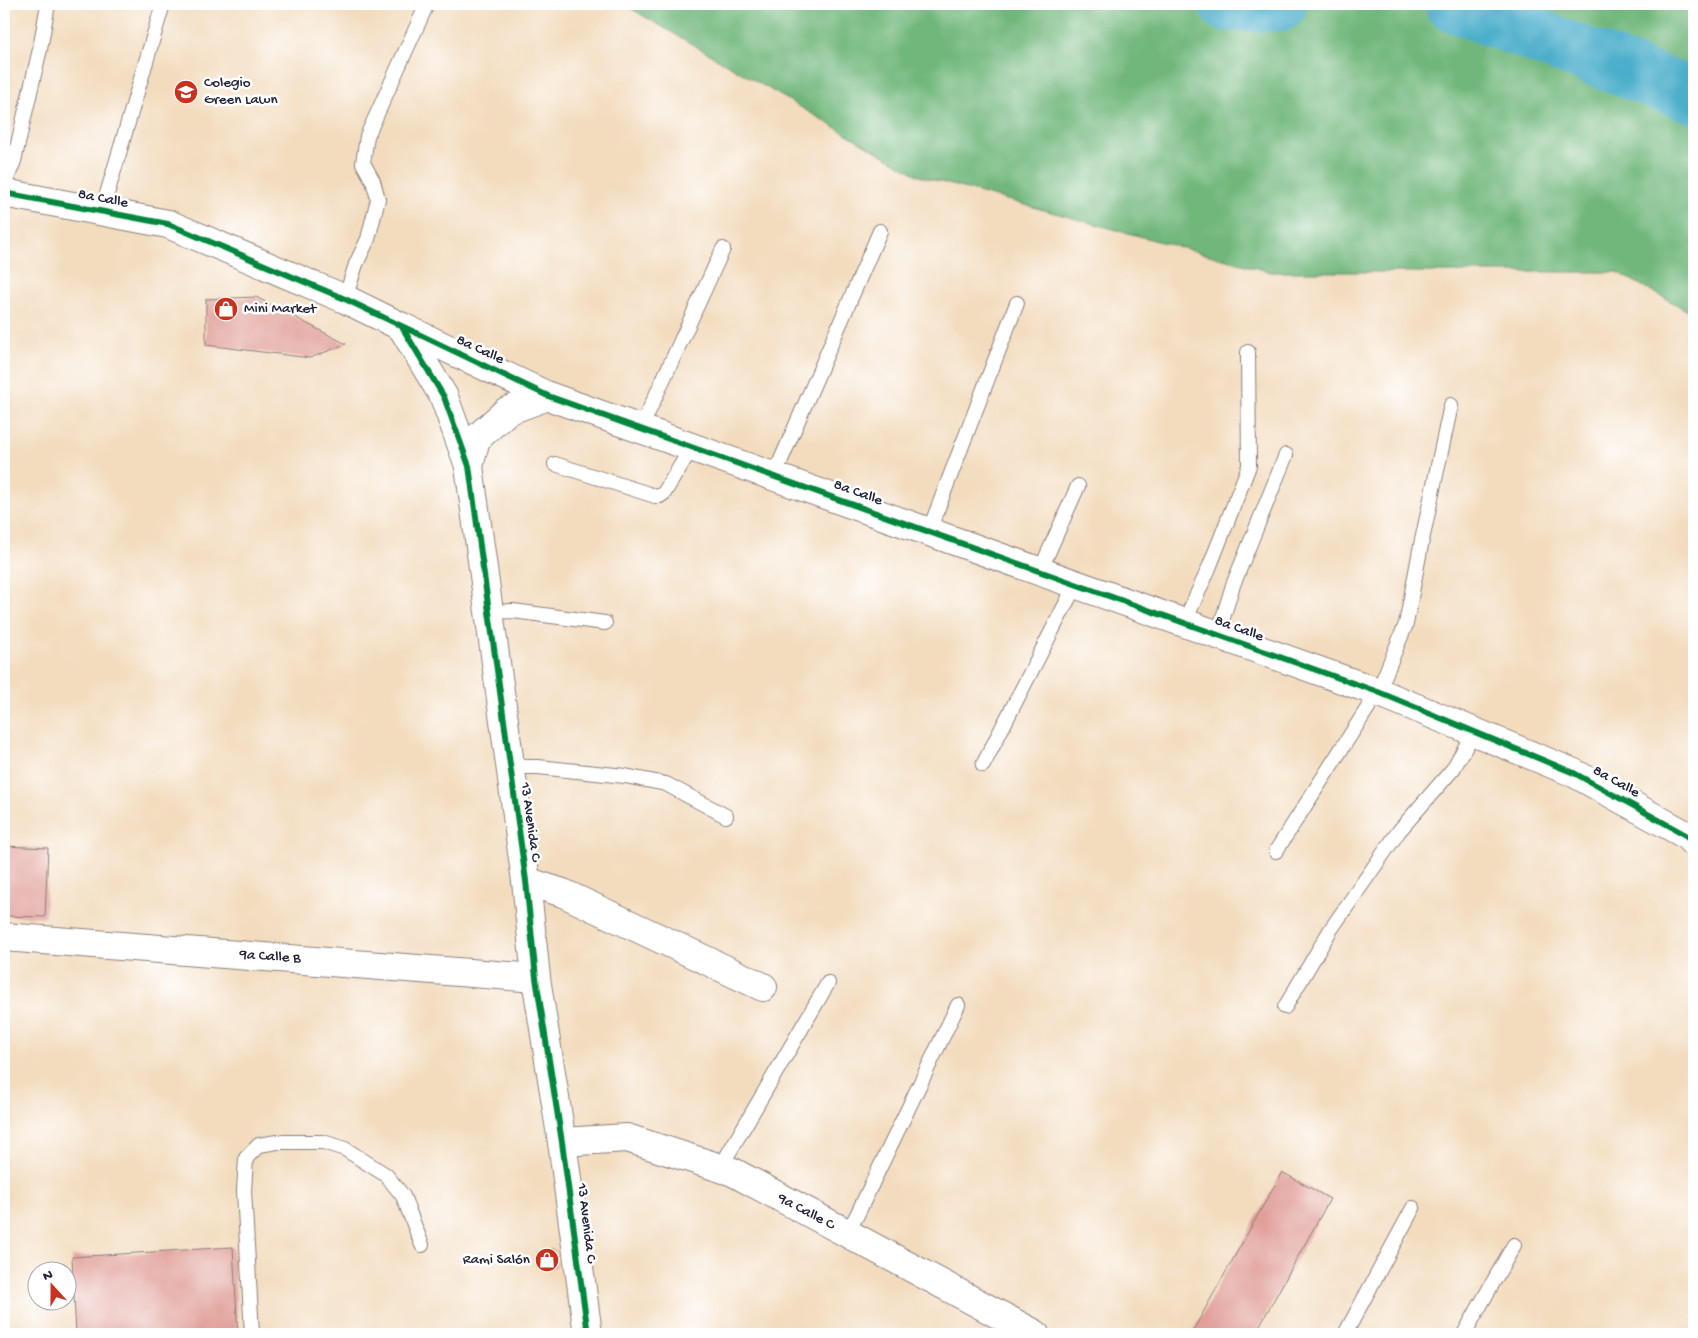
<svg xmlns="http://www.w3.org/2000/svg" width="1698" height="1338" font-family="'Gochi Hand',sans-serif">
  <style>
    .forest { fill: #71b77c; stroke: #4a6c5c }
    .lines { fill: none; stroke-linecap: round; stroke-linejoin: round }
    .river { stroke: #4caecb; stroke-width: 55 }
    .building { fill: #e19f98 }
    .lane-casing { stroke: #8a7f7c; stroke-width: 16 }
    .street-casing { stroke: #8a7f7c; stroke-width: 30 }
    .secondary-casing { stroke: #8a7f7c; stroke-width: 30 }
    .lane { stroke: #fff; stroke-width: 14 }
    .street { stroke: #fff; stroke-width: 28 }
    .secondary { stroke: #fff; stroke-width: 28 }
    .cycleway-casing { stroke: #fff; stroke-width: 9 }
    .cycleway { stroke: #00873e; stroke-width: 6 }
    .labels { text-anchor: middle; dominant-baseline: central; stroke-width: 5; stroke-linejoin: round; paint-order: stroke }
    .poi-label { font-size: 15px; fill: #22223b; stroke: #fff; text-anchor: start }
    .street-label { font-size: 15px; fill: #22223b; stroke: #fff }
  </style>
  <rect width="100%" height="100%" fill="#fff"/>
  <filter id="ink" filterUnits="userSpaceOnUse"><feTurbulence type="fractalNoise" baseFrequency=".02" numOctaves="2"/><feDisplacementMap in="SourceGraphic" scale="10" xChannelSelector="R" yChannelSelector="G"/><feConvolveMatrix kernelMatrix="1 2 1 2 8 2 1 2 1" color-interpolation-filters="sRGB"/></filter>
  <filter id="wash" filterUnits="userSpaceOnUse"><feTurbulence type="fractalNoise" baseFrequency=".0096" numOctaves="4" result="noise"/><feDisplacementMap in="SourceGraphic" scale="20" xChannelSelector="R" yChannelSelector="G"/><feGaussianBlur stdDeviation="1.12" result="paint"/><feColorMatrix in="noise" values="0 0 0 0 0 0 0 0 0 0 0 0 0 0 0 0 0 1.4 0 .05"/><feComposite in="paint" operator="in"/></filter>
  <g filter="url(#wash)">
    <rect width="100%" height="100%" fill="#f3dcbe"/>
    <path class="forest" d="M623,4H1694V314L1617,272H1271L919,176Z"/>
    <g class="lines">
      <path class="river" d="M1226,4H1280
        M1452,4L1694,96"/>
    </g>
    <g id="blocks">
      <path class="building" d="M256,297L346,344L310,358L206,345V299Z
        M4,846L48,848L45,917L4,916Z
        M1282,1172L1330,1199L1255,1334H1191Z
        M233,1247L238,1334H76L72,1257Z
        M554,1249L556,1267L541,1269L538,1252Z"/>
    </g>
  </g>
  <g filter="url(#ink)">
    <use href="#blocks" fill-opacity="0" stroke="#8a7f7c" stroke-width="1"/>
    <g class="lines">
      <g class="lane-casing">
        <path id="lane" d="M4,186L14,161L40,49L48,4
          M102,211L163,4
          M345,299L356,264L368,239L378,199L373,181L363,163L367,136L427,4
          M641,428L723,249
          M555,464L655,496H660L664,493L692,447
          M774,476L880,231
          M929,531L1017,303
          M1040,571L1078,486
          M489,612L513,611L605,623
          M1184,623L1209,568L1249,466L1248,352
          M1218,634L1233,585L1286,455
          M983,765L1076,584
          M510,767H538L625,776L666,784L726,816
          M1276,851L1378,692L1406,624L1421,545L1451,405
          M1285,1007L1331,929L1399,831L1453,769L1474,732
          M720,1168L828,983
          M846,1233L856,1217L958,1005
          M252,1334L244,1191L246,1158L259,1145L277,1142H323L345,1149L386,1175L403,1196L422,1245
          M1345,1334L1413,1208
          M1464,1334L1514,1245"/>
      </g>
      <g class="street-casing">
        <path id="street" d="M402,327L548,396L1378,692L1574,773L1686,835L1694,843
          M469,466L476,439L507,411L548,396
          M526,881L563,893L763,987
          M4,937L536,978
          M562,1142L627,1138L733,1172L1035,1334"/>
      </g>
      <g class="secondary-casing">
        <path id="secondary" d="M4,193L168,224L345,299L402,327L444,397L469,466L526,881L536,978L562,1142L588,1334"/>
      </g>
      <use href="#lane" class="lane"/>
      <use href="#street" class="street"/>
      <use href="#secondary" class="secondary"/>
      <g class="cycleway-casing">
        <path id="cycleway" d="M4,193L168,224L345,299L548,396L1378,692L1574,773L1686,835L1694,843
          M402,327L444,397L469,466L526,881L536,978L562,1142L588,1334"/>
      </g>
      <use href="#cycleway" class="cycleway"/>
    </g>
  </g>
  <defs>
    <g id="school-disc" transform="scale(1.25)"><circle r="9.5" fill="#c8321e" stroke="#fff"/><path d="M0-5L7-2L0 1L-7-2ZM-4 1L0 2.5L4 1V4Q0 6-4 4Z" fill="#fff"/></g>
    <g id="shop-disc" transform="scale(1.25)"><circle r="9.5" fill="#c8321e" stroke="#fff"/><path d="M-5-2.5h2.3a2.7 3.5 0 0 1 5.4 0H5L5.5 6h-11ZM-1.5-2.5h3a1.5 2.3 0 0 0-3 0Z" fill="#fff"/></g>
  </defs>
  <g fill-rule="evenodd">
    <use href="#school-disc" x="186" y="92"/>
    <use href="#shop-disc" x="226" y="309"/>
    <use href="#shop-disc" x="547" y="1260"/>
  </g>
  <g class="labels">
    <g class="poi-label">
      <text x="204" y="83">Colegio<tspan x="204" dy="17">Green Lawn</tspan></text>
      <text x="244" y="309">Mini Market</text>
      <text x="530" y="1260" text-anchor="end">Rami Salón</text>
    </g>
    <g class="street-label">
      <text transform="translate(103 199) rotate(11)">8a Calle</text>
      <text transform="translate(480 350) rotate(25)">8a Calle</text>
      <text transform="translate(858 493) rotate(20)">8a Calle</text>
      <text transform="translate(1239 629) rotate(20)">8a Calle</text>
      <text transform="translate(1616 782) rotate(29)">8a Calle</text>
      <text transform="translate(530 822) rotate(82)">13 Avenida C</text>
      <text transform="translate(270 957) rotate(4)">9a Calle B</text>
      <text transform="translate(806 1212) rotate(28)">9a Calle C</text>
      <text transform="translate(586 1223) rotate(83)">13 Avenida C</text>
    </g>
  </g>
  <rect width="1698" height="1338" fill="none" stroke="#fff" stroke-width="20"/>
  <g transform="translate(52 1286) rotate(339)"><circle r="24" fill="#ffffff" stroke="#a7a7b1"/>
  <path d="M0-4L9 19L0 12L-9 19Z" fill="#c8321e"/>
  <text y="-8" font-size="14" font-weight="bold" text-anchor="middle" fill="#22223b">N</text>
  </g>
</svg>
